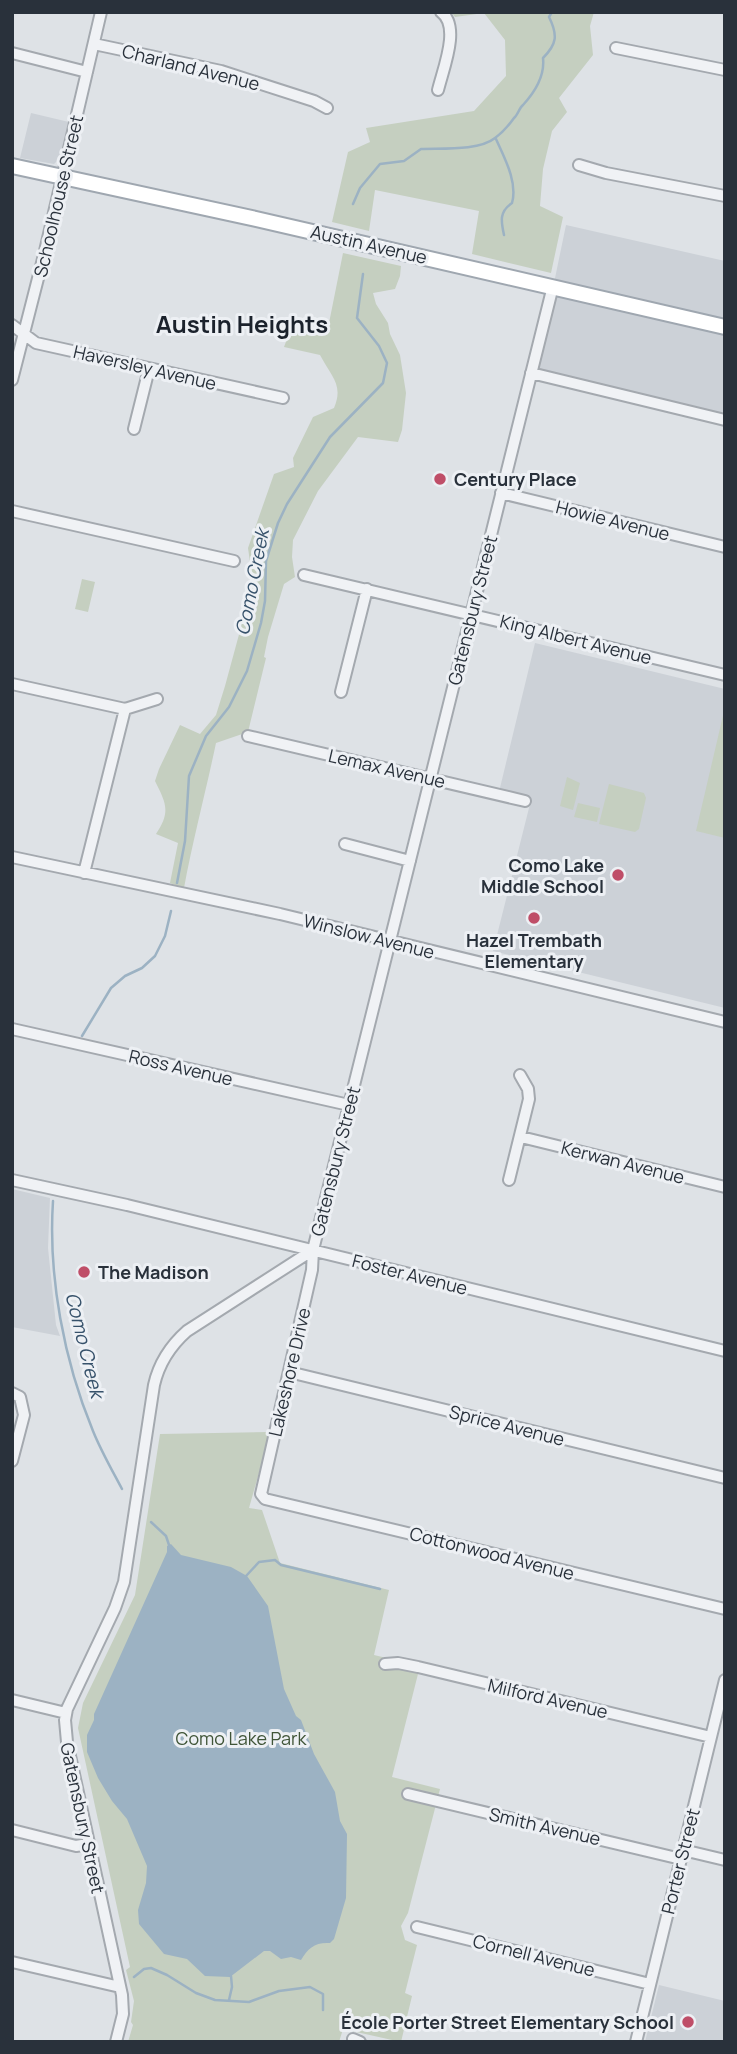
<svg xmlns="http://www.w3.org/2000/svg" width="737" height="2054" font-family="Manrope,sans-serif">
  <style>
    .built { fill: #ccd1d7 }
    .green { fill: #c5cfc0 }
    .water { fill: #9cb2c3 }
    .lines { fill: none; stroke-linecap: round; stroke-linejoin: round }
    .stream { stroke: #9cb2c3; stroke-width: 2.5 }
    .minor-casing { stroke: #a4a9af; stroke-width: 14 }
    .major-casing { stroke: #9fa7b0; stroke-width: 18 }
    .minor { stroke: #f0f2f5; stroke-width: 10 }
    .major { stroke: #fff; stroke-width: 14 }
    .poi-dot { fill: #bf4e68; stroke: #edf0f4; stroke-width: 2.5 }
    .labels { text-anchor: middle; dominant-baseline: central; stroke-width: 6; stroke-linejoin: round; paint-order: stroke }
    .street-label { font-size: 18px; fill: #29313b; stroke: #edf0f4 }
    .poi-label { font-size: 18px; font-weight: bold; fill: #29313b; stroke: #edf0f4; text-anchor: start }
    .park-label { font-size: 18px; fill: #405538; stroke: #edf0f4 }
    .water-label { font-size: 19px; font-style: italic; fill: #37526b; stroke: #edf0f4 }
    .district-label { font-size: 24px; font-weight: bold; fill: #1b222c; stroke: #edf0f4 }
  </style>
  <rect width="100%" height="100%" fill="#dee2e6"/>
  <path class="built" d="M31,113L69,122L60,158L54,164L20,158Z
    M566,225L725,261V415L536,370Z
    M535,643L725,689V1008L493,951L531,800L499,792Z
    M12,1189L50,1198L48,1248L56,1325L60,1336L12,1327Z
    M659,1985L725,2001V2042H645Z"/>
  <path class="green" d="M451,12H594L590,26L593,55L559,98L567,112L552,131L543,169L540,206L563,217L551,273L472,254L479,211L375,190L369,231L332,222L348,152L370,142L366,128L474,111L506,76L505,40L484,13L455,17Z
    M343,253L401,266L400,276L395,289L373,293L376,304L388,323L390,334L400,355L406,393L402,430L398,442L358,437L318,491L293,540L292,557L295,577L284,584L268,637L264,657L266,658L248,732L216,743C206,791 193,839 184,888L170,883L178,843L156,834C171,812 166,803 155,781L159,769L180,725L200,734L216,715L225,686L253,583L248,548L274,474L294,467L293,458L313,417L334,408C344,385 331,376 320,355L284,347L293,323L327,333Z
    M82,579L95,582L88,612L75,609Z
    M725,707V838L696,831Z
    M567,777L580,783L573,810L560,806Z
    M609,784L644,793L646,798L639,829L635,832L599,824Z
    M578,803L600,808L597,822L574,817Z
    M268,1432L270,1434L249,1508L262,1510L280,1563L389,1590L374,1655L420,1666L392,1777L440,1789L408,1913L401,1926L405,1940L417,1945L405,1993L412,1996L401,2042L343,2029L339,2042H128L133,2025L131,2022L134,2001L126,1970L130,1967L78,1728L83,1703L135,1595L160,1434Z"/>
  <path class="water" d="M171,1544L181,1555L231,1567L247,1576L268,1606L284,1689L296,1716L301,1720L314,1754L335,1792L340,1821L347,1834L346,1898L334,1939L330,1943C315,1942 308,1948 301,1960L291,1957L281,1959L270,1951H264L230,1977L205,1976L187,1959L164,1954L139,1924L138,1910L146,1883L147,1866L127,1819L112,1801L98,1778L87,1752V1735L94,1720V1714L167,1552V1546Z"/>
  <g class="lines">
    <path class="stream" d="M496,139C504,157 518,182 512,203C499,212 501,221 504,235
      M353,204L360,188L380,164L404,161L421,149C441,148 479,151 495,138C502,133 509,125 514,118C518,115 519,108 523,105C535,92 545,76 543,58C557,44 558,35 549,17L552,12
      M177,883L185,841L189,776L206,736L229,707L247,671L261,623L265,601L266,561L278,523L287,504L330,437L383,383L387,363L379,346L357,318L363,274
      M82,1036L111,988L125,976L142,968L155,956L165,936L171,911
      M53,1201C48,1277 64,1361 93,1431C101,1451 112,1470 122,1489
      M151,1522L166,1536L169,1545
      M246,1576L259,1562L275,1560L281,1565L380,1589
      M134,1977L144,1969L151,1968L167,1975L196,1993L215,2000L249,2002L279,1991L310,1987L323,1994V2010
      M229,2000L232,1987L231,1976"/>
    <g class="minor-casing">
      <path id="minor" d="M94,44L221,71L314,101L327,108
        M616,48L725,70
        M12,53L87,72
        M438,90C443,69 461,26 441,12
        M579,165L606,173L725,196
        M553,286L313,1250L312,1270L261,1494L265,1499L725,1609
        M12,325L36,343L283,398
        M531,373L725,420
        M12,380L45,251L101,12
        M134,429L149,369
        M501,493L725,547
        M12,511L234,561
        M304,575L725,675
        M12,684L125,709
        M341,692L367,589
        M248,736L525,801
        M345,844L410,861
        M12,857L280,914L725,1022
        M84,873L125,709L157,699
        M12,1029L349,1105
        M521,1137L725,1187
        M12,1180L127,1205L725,1351
        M509,1180L529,1099L528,1089L520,1075
        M289,1372L725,1478
        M12,1393L20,1397L24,1415L12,1461
        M385,1664L398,1663L418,1667L711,1737
        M12,1700L66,1713
        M408,1794L681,1859
        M12,1830L76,1846L88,1844
        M683,1850L725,1860
        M417,1927L650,1984
        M12,1962L120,1987
        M353,2039L360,2042
        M116,2042L123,2014L122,1995L67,1742L65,1720L67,1709L115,1608L124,1582L154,1385C159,1363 170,1346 187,1331L313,1250
        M636,2042L725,1680"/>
    </g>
    <g class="major-casing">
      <path id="major" d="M12,166L256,219L725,327"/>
    </g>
    <use href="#minor" class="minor"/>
    <use href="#major" class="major"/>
  </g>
  <g class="poi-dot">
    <circle cx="440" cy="479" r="7"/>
    <circle cx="618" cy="875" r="7"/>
    <circle cx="534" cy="918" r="7"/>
    <circle cx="84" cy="1272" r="7"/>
    <circle cx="688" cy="2022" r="7"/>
  </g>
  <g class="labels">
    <g class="street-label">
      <text transform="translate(191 67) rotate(14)">Charland Avenue</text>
      <text transform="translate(58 196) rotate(-77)">Schoolhouse Street</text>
      <text transform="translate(369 244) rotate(13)">Austin Avenue</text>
      <text transform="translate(145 367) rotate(13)">Haversley Avenue</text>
      <text transform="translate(613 520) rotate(14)">Howie Avenue</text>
      <text transform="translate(472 610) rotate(-76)">Gatensbury Street</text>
      <text transform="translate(576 639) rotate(14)">King Albert Avenue</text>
      <text transform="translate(387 768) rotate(13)">Lemax Avenue</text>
      <text transform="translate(369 936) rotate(14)">Winslow Avenue</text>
      <text transform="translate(181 1067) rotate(13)">Ross Avenue</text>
      <text transform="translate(335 1161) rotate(-76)">Gatensbury Street</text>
      <text transform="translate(623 1162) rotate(14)">Kerwan Avenue</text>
      <text transform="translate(410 1274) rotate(14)">Foster Avenue</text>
      <text transform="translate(289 1372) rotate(-77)">Lakeshore Drive</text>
      <text transform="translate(507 1425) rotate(14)">Sprice Avenue</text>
      <text transform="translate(492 1553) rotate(14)">Cottonwood Avenue</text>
      <text transform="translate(548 1698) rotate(13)">Milford Avenue</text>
      <text transform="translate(83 1818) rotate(78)">Gatensbury Street</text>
      <text transform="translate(545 1826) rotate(13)">Smith Avenue</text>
      <text transform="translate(680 1861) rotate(-76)">Porter Street</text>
      <text transform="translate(534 1955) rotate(14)">Cornell Avenue</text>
    </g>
    <g class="poi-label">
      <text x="454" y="479">Century Place</text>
      <text x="604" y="865" text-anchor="end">Como Lake<tspan x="604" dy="21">Middle School</tspan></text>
      <text x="534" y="940" text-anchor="middle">Hazel Trembath<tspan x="534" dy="21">Elementary</tspan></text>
      <text x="98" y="1272">The Madison</text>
      <text x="674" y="2022" text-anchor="end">École Porter Street Elementary School</text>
    </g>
    <g class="park-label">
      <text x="241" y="1738">Como Lake Park</text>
    </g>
    <g class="water-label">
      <text transform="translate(252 582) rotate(-79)">Como Creek</text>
      <text transform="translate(85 1345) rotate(76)">Como Creek</text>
    </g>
    <g class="district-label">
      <text x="242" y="323">Austin Heights</text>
    </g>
  </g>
  <rect width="737" height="2054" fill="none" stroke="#29313b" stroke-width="28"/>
</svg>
